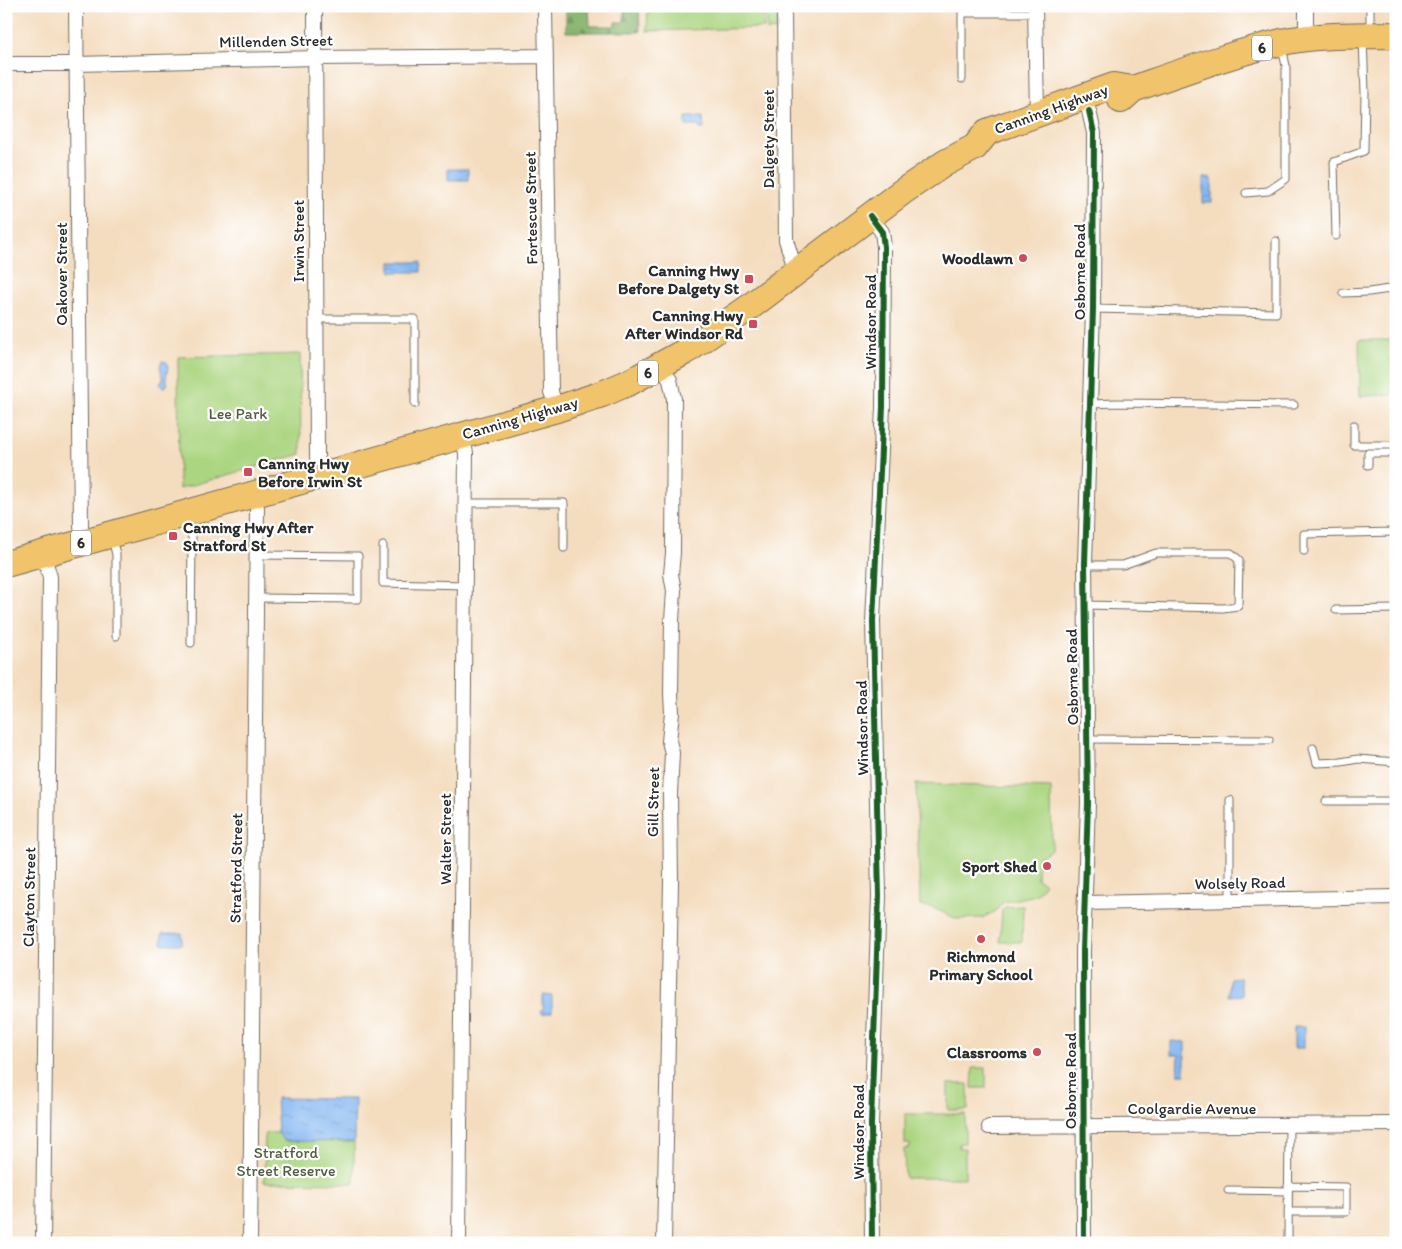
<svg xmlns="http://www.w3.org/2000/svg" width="1402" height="1249" font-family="Itim,sans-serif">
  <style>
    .green { fill: #abd580; stroke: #6b8056 }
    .forest { fill: url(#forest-firs); stroke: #5a704c }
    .water { fill: url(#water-ripples); stroke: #58728e }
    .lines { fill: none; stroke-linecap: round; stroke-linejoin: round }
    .lane-casing { stroke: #71695f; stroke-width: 9 }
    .street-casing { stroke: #71695f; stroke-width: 16 }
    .highway-casing { stroke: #71695f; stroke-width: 28 }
    .lane { stroke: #fff; stroke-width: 7 }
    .street { stroke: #fff; stroke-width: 14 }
    .highway { stroke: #f1c36a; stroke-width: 26 }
    .cycleway-casing { stroke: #fff; stroke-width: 9 }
    .cycleway { stroke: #1b5e20; stroke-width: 6 }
    .poi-dot { fill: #d1495b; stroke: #fff; stroke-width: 2 }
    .labels { text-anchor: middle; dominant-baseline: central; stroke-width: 4.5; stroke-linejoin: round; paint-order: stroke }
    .shield { fill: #fff; stroke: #6b6b6b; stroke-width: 1 }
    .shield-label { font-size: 15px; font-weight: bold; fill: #2b2b2b }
    .street-label { font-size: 16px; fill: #2b2b2b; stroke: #fff }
    .poi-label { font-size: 16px; font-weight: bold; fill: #2b2b2b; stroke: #fff; text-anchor: end }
    .park-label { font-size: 16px; fill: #515e44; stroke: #fff }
  </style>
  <defs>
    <pattern id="forest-firs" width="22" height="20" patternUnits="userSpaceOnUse" patternTransform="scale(1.25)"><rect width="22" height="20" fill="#88b66e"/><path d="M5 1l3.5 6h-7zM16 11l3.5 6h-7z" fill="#6f945b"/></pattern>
    <pattern id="water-ripples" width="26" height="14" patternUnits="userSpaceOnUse" patternTransform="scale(1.25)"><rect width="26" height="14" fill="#85b8f2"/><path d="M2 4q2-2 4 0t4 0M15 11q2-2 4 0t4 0" fill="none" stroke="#6d96c4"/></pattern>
  </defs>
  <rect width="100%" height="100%" fill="#fff"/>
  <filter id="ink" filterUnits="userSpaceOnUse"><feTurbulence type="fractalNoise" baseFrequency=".02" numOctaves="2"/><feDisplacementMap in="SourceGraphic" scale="10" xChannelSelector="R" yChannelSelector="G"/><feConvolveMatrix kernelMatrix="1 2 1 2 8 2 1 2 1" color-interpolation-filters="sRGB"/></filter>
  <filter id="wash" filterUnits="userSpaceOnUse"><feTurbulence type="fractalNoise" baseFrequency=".0096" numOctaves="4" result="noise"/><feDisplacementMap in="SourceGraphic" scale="20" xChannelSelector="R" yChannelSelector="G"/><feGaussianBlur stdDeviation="1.12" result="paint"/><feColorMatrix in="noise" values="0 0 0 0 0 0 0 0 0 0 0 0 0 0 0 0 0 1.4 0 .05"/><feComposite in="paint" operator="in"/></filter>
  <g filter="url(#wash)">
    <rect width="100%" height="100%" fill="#f4ddbf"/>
    <path class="green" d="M648,6H764V28L647,31Z
      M767,6H777V30L767,31Z
      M1359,340H1391L1392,395L1360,396Z
      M300,354L301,454L179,489L178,357Z
      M916,784L1051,788L1052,849L1038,858L1037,879L1045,883L1036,895L1003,902L996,911L982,918L957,919L931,907L920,906Z
      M1023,906L1022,942H1000L1002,910L1005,907Z
      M973,1068H986V1088H972Z
      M948,1084H968V1110H948Z
      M905,1114H965V1143H959V1148H965V1178H905L904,1149L910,1148V1144H905Z
      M265,1133H278L284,1141L354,1142V1183L264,1182Z"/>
    <path class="forest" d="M566,6H589L590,26H615V22H624V6H639L640,32H566Z"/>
    <path class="water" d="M686,117H703L704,129H700L698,126H686Z
      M448,169H468V180H448Z
      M1203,178H1212V203H1203Z
      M391,262H421V272H391Z
      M162,361L167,362L168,367L166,379L168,384L165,387L161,386L160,384L163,379L160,366Z
      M162,933H182V944H162Z
      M1240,977L1242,995L1229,996L1230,978Z
      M543,995L552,996V1012L542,1014L541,1011L543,1010Z
      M1294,1027H1304V1048H1294Z
      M1171,1041L1185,1042V1074H1178L1179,1055H1171Z
      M276,1098L355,1099L354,1142L284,1141L278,1133Z"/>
  </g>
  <g filter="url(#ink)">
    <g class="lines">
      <g class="lane-casing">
        <path id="lane" d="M1370,6V30
          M962,79V13H1036
          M1246,193L1268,191L1286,179V66L1282,47
          M1336,236L1334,162L1364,151L1365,92L1363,39
          M1343,293L1369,292L1396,288
          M1093,309L1276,313V241
          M316,319H415V404
          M1091,404L1117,403L1294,405
          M1354,425V445H1396
          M1368,465V453H1396
          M465,503H564V548
          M187,518L192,537L191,643
          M112,539L116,554V636
          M383,546V583L465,585
          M1304,551V534L1396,532
          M1085,565H1123L1156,553H1231L1239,560L1238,606L1223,608L1085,605
          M256,598L358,599V556L257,555
          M1336,610L1396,609
          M1087,739L1269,740
          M1313,748L1317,763L1341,762L1358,759L1396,762
          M1326,801H1396
          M1230,900V800
          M1228,1190L1288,1191
          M1288,1212H1346V1187L1288,1186
          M1286,1243L1288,1239L1289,1125"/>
      </g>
      <g class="street-casing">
        <path id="street" d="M76,6L81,527L85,541
          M315,6L317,457L321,475
          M545,6L551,392L557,409
          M784,6L786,240L792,259L799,269
          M1035,6L1037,113
          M1306,6V38
          M6,64H77L315,58L546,56
          M870,216L882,232L884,247L883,407L873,621L879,896L871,1124L872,1243
          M661,366L670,380L674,399L673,553L671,574L674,591L672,620L671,693L672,713L669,741L672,753L670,794L671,882L664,1243
          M1085,903L1396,897
          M989,1127L1396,1124
          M43,1243L50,577L43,553
          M250,1243L257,508L253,494
          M459,1243L466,453L462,435
          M1084,1243L1083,951L1088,803L1085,563L1093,309L1094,133L1089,111"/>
      </g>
      <g class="highway-casing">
        <path id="highway" d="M1121,100L1133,89C1182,72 1231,54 1282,42C1319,34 1358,36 1396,35
          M6,564L557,409L602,394L630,382L686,351L747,309L902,192L945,163L975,147L987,132L1114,86L1133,89"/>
      </g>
      <use href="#lane" class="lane"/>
      <use href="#street" class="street"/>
      <use href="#highway" class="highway"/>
      <g class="cycleway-casing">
        <path id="cycleway" d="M870,216L882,232L884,247L883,407L873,621L879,896L871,1124L872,1243
          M1084,1243L1083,951L1088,803L1085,563L1093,309L1094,133L1089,111"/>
      </g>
      <use href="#cycleway" class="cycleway"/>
    </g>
  </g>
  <g class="poi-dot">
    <circle cx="1023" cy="258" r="5"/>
    <rect x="744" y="274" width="10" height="10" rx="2.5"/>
    <rect x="748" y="319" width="10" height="10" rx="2.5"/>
    <rect x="243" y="467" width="10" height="10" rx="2.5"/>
    <rect x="168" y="531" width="10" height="10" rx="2.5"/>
    <circle cx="1047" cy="866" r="5"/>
    <circle cx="981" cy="939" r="5"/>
    <circle cx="1037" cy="1052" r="5"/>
  </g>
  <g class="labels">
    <g class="shield">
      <rect x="1252" y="35.5" width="20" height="25" rx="4"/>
      <rect x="638" y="360.5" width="20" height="25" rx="4"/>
      <rect x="71" y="530.5" width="20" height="25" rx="4"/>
    </g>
    <g class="shield-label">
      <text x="1262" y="48">6</text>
      <text x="648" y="373">6</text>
      <text x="81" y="543">6</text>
    </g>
    <g class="street-label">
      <text transform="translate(276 41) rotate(-1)">Millenden Street</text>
      <text transform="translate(1051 109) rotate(-20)">Canning Highway</text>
      <text transform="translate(768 139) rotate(-90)">Dalgety Street</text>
      <text transform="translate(531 208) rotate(-91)">Fortescue Street</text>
      <text transform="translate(298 241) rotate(-90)">Irwin Street</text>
      <text transform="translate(1079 272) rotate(-90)">Osborne Road</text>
      <text transform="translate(61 274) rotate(-90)">Oakover Street</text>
      <text transform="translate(870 322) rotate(-90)">Windsor Road</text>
      <text transform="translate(520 418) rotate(-16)">Canning Highway</text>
      <text transform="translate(1072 677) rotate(-91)">Osborne Road</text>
      <text transform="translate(862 728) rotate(-91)">Windsor Road</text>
      <text transform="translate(653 802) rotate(-89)">Gill Street</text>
      <text transform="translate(445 839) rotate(-90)">Walter Street</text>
      <text transform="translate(236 868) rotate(-89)">Stratford Street</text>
      <text transform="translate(1240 883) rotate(-1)">Wolsely Road</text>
      <text transform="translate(29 897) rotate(-89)">Clayton Street</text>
      <text transform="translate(1070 1081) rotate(-90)">Osborne Road</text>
      <text x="1192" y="1108">Coolgardie Avenue</text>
      <text transform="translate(858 1132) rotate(-90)">Windsor Road</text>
    </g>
    <g class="poi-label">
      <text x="1013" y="258">Woodlawn</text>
      <text x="739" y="270">Canning Hwy<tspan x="739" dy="18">Before Dalgety St</tspan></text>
      <text x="743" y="315">Canning Hwy<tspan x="743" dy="18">After Windsor Rd</tspan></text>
      <text x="258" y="463" text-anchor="start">Canning Hwy<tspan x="258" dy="18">Before Irwin St</tspan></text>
      <text x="183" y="527" text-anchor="start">Canning Hwy After<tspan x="183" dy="18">Stratford St</tspan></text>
      <text x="1037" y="866">Sport Shed</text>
      <text x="981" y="956" text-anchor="middle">Richmond<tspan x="981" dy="18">Primary School</tspan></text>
      <text x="1027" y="1052">Classrooms</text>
    </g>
    <g class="park-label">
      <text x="238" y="413">Lee Park</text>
      <text x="286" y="1152">Stratford<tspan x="286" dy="18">Street Reserve</tspan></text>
    </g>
  </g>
  <rect width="1402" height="1249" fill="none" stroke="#fff" stroke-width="25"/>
</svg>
